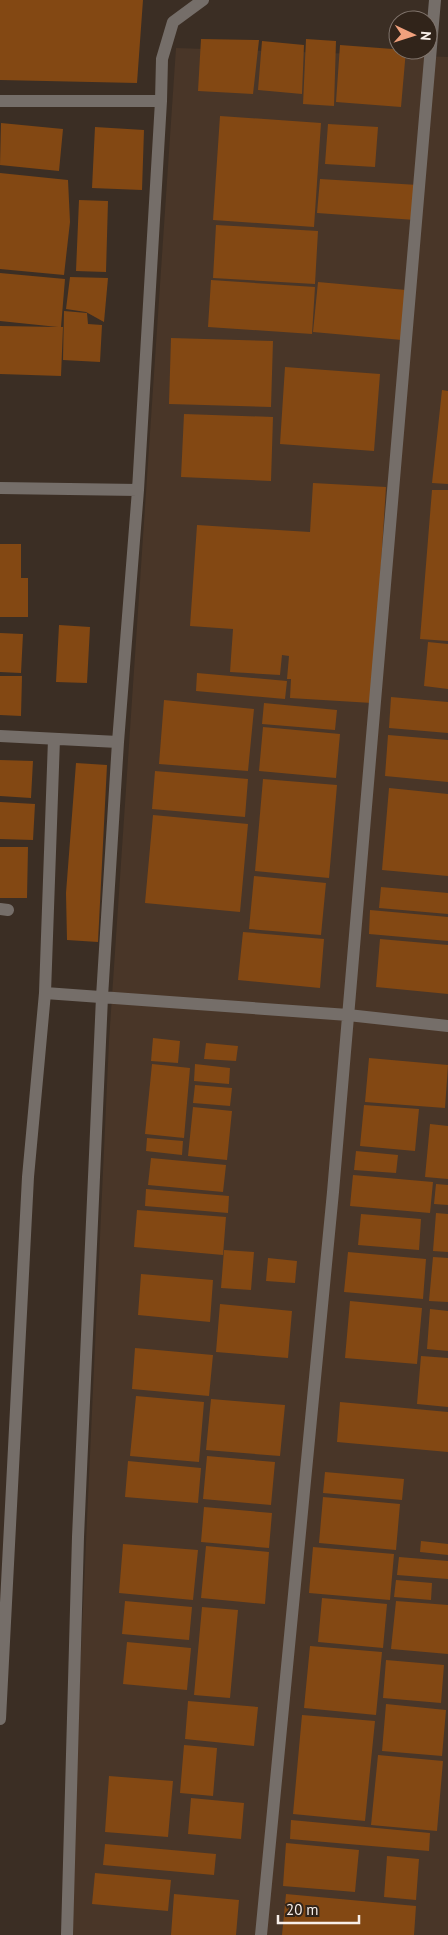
<svg xmlns="http://www.w3.org/2000/svg" width="448" height="1935" font-family="'PT Sans',sans-serif">
  <style>
    .built { fill: #493628 }
    .building { fill: #834813 }
    .lines { fill: none; stroke-linecap: round; stroke-linejoin: round }
    .minor { stroke: #756e69; stroke-width: 12 }
  </style>
  <rect width="100%" height="100%" fill="#3b2e24"/>
  <path class="built" d="M176,48L448,57V1935H68L109,1041Z"/>
  <path class="building" d="M0,0H143L137,83L0,80Z
    M201,39L259,40L253,94L198,91Z
    M306,39L336,41L334,106L303,104Z
    M262,41L304,45L302,94L258,90Z
    M340,45L406,50L401,107L336,102Z
    M220,116L321,123L314,227L213,220Z
    M1,123L63,129L59,171L0,165Z
    M328,124L378,127L375,167L325,164Z
    M95,127L144,130L142,190L92,188Z
    M0,173L68,180L70,222L64,275L0,269Z
    M320,179L418,185L415,220L317,213Z
    M79,200L108,201L106,272L76,271Z
    M216,225L318,231L315,284L213,278Z
    M0,273L65,279L61,327H63L61,376L0,374V326L58,327L0,321Z
    M70,277L108,278L104,322L86,312L66,309Z
    M211,280L315,287L312,334L208,327Z
    M318,282L406,290L402,340L313,332Z
    M64,311L87,313L88,324L102,325L100,362L63,360Z
    M171,338L273,341L271,407L169,404Z
    M285,367L380,374L374,451L280,444Z
    M442,390L448,391V484L432,483Z
    M184,414L273,417L271,481L181,477Z
    M313,483L386,487L372,703L290,698L291,679H287L289,656L282,655L280,675L230,672L233,629L190,626L197,525L310,532Z
    M432,490H448V641L420,639Z
    M0,544H21V578H28V617H0Z
    M59,625L90,627L87,683L56,682Z
    M0,633L23,634L21,673L0,672Z
    M428,642L448,644V689L424,686Z
    M197,673L287,681L285,699L196,691Z
    M0,676H22L21,716L0,715Z
    M391,697L448,702V733L389,728Z
    M164,700L254,709L248,771L159,764Z
    M264,703L337,710L335,730L262,724Z
    M263,727L340,734L336,778L259,771Z
    M388,735L448,740V782L385,776Z
    M0,760L33,761L31,798L0,796Z
    M76,763L107,765L98,942L67,940L66,893Z
    M155,771L248,779L245,817L152,809Z
    M263,779L337,785L329,878L255,871Z
    M389,788L448,794V876L382,870Z
    M0,802L35,804L33,840L0,839Z
    M153,815L248,824L240,912L145,903Z
    M0,847H28L27,898H0Z
    M254,876L326,883L321,935L249,929Z
    M381,887L448,893V914L379,908Z
    M370,910L448,917V941L369,934Z
    M243,932L324,939L320,988L238,980Z
    M380,939L448,945V994L376,987Z
    M153,1038L180,1041L178,1063L151,1061Z
    M206,1043L238,1046L236,1061L204,1059Z
    M369,1058L448,1065L445,1108L365,1102Z
    M152,1064L190,1068L184,1138L145,1134Z
    M195,1064L230,1068L229,1084L194,1081Z
    M195,1085L232,1088L230,1106L193,1103Z
    M364,1105L419,1109L415,1151L360,1146Z
    M193,1107L232,1111L227,1160L188,1156Z
    M430,1124L448,1126V1179L425,1177Z
    M147,1138L183,1141L182,1155L146,1151Z
    M356,1151L398,1155L396,1173L354,1170Z
    M151,1158L226,1165L223,1192L148,1185Z
    M353,1175L433,1182L430,1213L350,1206Z
    M436,1184L448,1185V1205L434,1204Z
    M146,1189L229,1196L228,1213L145,1206Z
    M137,1210L226,1217L223,1255L134,1247Z
    M436,1213L448,1214V1252L433,1251Z
    M361,1214L421,1219L419,1250L358,1245Z
    M224,1250L254,1252L251,1290L221,1288Z
    M348,1252L426,1259L423,1299L344,1292Z
    M433,1257L448,1258V1302L429,1301Z
    M268,1258L297,1261L295,1283L266,1281Z
    M141,1274L213,1280L210,1322L138,1315Z
    M350,1301L422,1308L417,1364L345,1358Z
    M220,1304L292,1311L288,1358L216,1352Z
    M430,1309L448,1311V1351L427,1349Z
    M135,1348L213,1355L209,1396L132,1389Z
    M421,1356L448,1358V1407L417,1404Z
    M136,1396L204,1402L199,1462L130,1456Z
    M211,1399L285,1405L280,1456L206,1450Z
    M340,1402L448,1412V1452L337,1442Z
    M207,1456L275,1462L271,1505L203,1499Z
    M128,1461L201,1468L198,1503L125,1497Z
    M325,1472L404,1479L402,1500L323,1493Z
    M323,1497L400,1504L396,1550L319,1543Z
    M204,1507L272,1513L269,1548L201,1542Z
    M421,1541L448,1544V1555L420,1552Z
    M123,1544L198,1550L193,1600L119,1593Z
    M206,1546L269,1552L265,1604L201,1598Z
    M313,1547L394,1554L390,1600L309,1593Z
    M399,1557L448,1561V1579L397,1575Z
    M396,1580L432,1583L431,1600L394,1597Z
    M322,1598L387,1604L383,1648L318,1642Z
    M125,1601L192,1607L189,1640L122,1634Z
    M396,1601L448,1605V1654L391,1649Z
    M202,1607L238,1610L230,1698L194,1695Z
    M127,1642L191,1648L187,1690L123,1684Z
    M310,1646L382,1652L376,1715L304,1708Z
    M386,1660L444,1665L441,1703L383,1698Z
    M188,1701L258,1707L254,1746L185,1739Z
    M386,1704L446,1710L442,1756L382,1751Z
    M302,1715L375,1721L365,1821L293,1814Z
    M184,1745L217,1748L213,1796L180,1793Z
    M378,1755L443,1761L437,1831L371,1825Z
    M109,1776L173,1781L168,1837L105,1832Z
    M191,1798L244,1803L241,1839L188,1834Z
    M291,1820L430,1833L429,1851L290,1839Z
    M286,1843L359,1850L355,1892L283,1886Z
    M105,1844L216,1854L214,1875L103,1865Z
    M387,1856L419,1859L416,1900L384,1897Z
    M95,1873L171,1880L168,1911L92,1904Z
    M174,1894L239,1900L236,1935H171Z
    M286,1894L416,1906L414,1935H282Z"/>
  <g class="lines">
    <path class="minor" d="M0,101H161
      M0,488L138,490
      M0,736L118,742
      M0,909L8,910
      M45,993L348,1015L448,1026
      M0,1719L28,1177L45,993L54,739
      M67,1935L78,1537L102,997L118,742L138,490L161,101L162,59L173,22L203,0
      M261,1935L333,1192L435,0"/>
  </g>
  <g transform="translate(413 35) rotate(94)"><circle r="24" fill="#31241a" stroke="#81756d"/>
  <path d="M0-4L9 19L0 12L-9 19Z" fill="#f1a17d"/>
  <text y="-8" font-size="14" font-weight="bold" text-anchor="middle" fill="#f8efe9">N</text>
  </g>
  <path d="M278 1915v8h81v-8" fill="none" stroke="#f8efe9" stroke-width="2.5"/>
  <text x="286" y="1915" font-size="15" fill="#f8efe9" stroke="#31241a" stroke-width="4" paint-order="stroke">20 m</text>
</svg>
